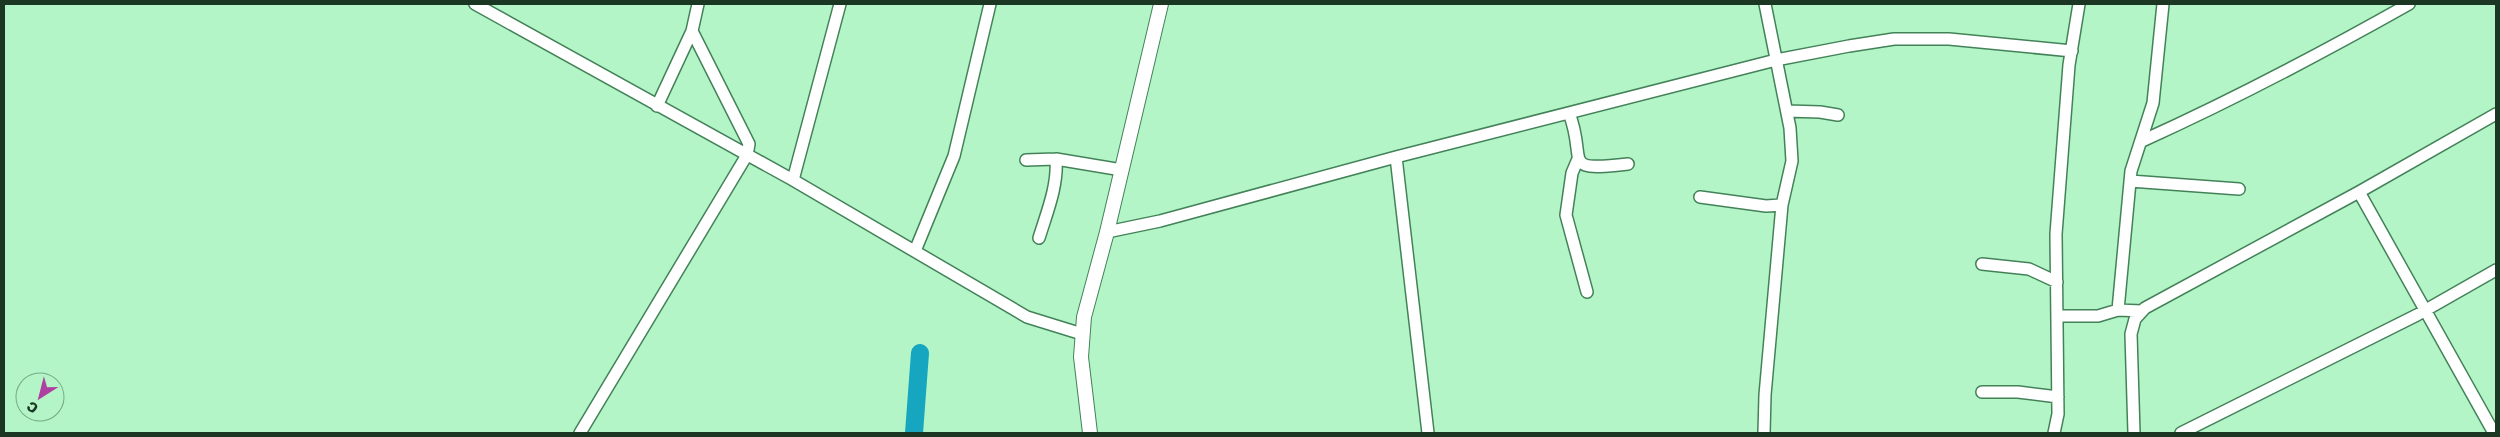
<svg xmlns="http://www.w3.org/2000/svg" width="2500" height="437" font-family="Rubik,sans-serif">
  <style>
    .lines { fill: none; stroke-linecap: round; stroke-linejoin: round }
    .river { stroke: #16a6bf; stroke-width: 18 }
    .minor-casing { stroke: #438259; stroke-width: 14 }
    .tertiary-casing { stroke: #438259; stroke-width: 16 }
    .minor { stroke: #fff; stroke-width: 11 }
    .tertiary { stroke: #fff; stroke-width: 14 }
  </style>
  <rect width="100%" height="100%" fill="#b3f5c7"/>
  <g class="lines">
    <path class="river" d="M914,433L920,353"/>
    <g class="minor-casing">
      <path id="minor" d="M475,4L793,180L1027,317L1082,334
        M657,106L692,31L698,4
        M1787,111L1820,112L1838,115
        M1569,113C1588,162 1558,172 1628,164
        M2142,141C2233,100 2322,53 2409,4
        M1396,157L1428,433
        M1578,159L1572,173L1566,215L1587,292
        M1026,160L1056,159L1122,170
        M793,180L840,4
        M2130,181L2239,189
        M2359,192L2494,433
        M1700,197L1766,206L1782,205
        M1107,232L1160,221L1396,157L1776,60L1849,46L1894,39H1949L2072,51
        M1039,238C1047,212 1058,186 1056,159
        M915,251L954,156L990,4
        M1982,264L2029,269L2057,282
        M2118,310L2131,171L2153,103L2163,4
        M2057,316H2098L2118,310L2142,311
        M1982,392H2018L2058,397
        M580,433L747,155L749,144L692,31
        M1764,433L1765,395L1782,205L1792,161L1790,128L1765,4
        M2054,433L2058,414L2056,234L2069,65L2079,4
        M2134,433L2131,334L2135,319L2145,308L2359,192L2496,114
        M2181,433L2417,315L2496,270"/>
    </g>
    <g class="tertiary-casing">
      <path id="tertiary" d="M1090,433L1081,357L1084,317L1107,232L1161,4"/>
    </g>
    <use href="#minor" class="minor"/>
    <use href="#tertiary" class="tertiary"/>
  </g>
  <rect width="2500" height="437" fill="none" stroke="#1c3624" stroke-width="10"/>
  <g transform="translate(40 397) rotate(216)"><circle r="24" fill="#b3f5c7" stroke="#77a986"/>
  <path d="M0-4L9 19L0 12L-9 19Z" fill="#ae409f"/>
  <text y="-8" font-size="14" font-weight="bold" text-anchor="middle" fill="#1c3624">С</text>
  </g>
</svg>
